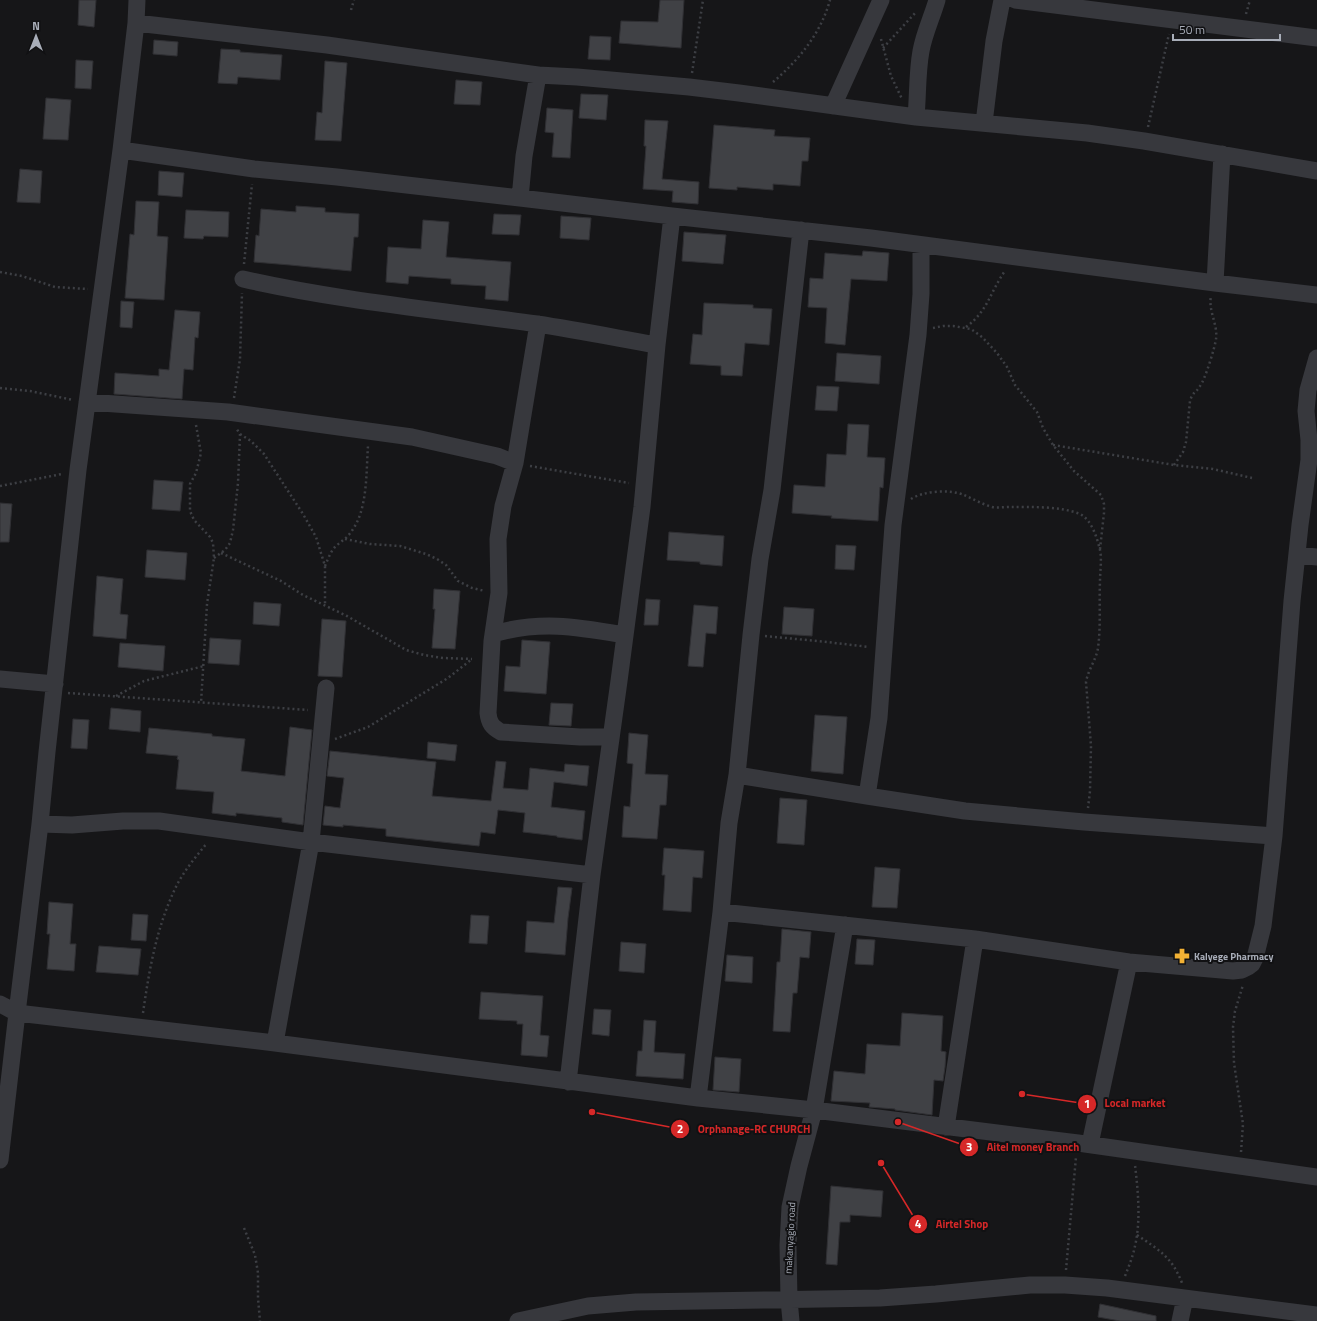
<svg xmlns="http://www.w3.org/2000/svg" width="1317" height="1321" font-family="'Titillium Web',sans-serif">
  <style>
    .building { fill: #404145; stroke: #303034 }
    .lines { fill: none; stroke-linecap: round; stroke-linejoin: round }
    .path { stroke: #3d3f44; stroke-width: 2.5; stroke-dasharray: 2 3; stroke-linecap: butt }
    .street { stroke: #37383d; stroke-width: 17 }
    .labels { text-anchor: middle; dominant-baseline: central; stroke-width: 4; stroke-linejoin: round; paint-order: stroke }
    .poi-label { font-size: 10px; font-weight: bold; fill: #a8adb8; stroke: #111113; text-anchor: start }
    .street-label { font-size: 10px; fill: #a8adb8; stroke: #111113 }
    .leader { fill: none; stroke: #d62828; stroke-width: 1.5 }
    .callout-dot { fill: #d62828; stroke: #111113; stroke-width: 1.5 }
    .mark-label { font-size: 12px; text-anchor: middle; font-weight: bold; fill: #fff }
    .callout-label { font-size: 11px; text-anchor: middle; font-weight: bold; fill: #d62828; stroke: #111113; stroke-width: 4; stroke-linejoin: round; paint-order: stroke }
  </style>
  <rect width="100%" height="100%" fill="#161618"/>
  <path class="building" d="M79,0H96L94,27L78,25Z
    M660,0H684L681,48L619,43L621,21L658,22Z
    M590,36L611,37L610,60L588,59Z
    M154,40L178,42L177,56L153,54Z
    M221,49L240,50V52L282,55L280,80L238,77L237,84L218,83Z
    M76,60L93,61L91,89L75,88Z
    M325,61L347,63L341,141L315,140L317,112L322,113Z
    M456,80L482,82L480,105L454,104Z
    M581,94L608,95L606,120L579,118Z
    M46,98L71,100L68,140L43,139Z
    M547,108L573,110L570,158L552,157L554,133L545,132Z
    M645,120L668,121L662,179L699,182L698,204L672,202L673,191L643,189L646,146H644Z
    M714,125L775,130L774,136L810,138L808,161H802L800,186L773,184V190L737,187V190L709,188Z
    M20,169L42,171L40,203L17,202Z
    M159,171L184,173L182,197L158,195Z
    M136,201L159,202L157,236L168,237L164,300L125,298L130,234L134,235Z
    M296,206L325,208V212L359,214L358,237H354L351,271L290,265L254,262L256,235L259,236L261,209L296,212Z
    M186,210L229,212L228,237L204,236L203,239L184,238Z
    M494,214L521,215L519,235L492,234Z
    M561,216L591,218L589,240L560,238Z
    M423,220L449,222L446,257L511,262L508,301L485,299L486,286L451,284V279L409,276L408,284L386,282L388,247L421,249Z
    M684,232L726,235L723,264L682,261Z
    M863,251L889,253L887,281L851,279L845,345L825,343L827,308L808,307L810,278L823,279L825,253L862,256Z
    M121,301L134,302L132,328L120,327Z
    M704,303L753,305V308L772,309L769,345L745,343L742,376L721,375V366L690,364L693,334L702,335Z
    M175,310L200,312L198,338L195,337L193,370L184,369L182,399L114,394L115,373L159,376V369L169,370Z
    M837,353L881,356L879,384L835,381Z
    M817,386L839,387L837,411L815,410Z
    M848,424L869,425L867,457L885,458L883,488L880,487L878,521L831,518L832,516L792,513L794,485L825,487L827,454L846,455Z
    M154,480L183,482L180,511L152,509Z
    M0,503L12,504L9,542H0Z
    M669,532L724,536L722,566L700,564V562L667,560Z
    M836,545L856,546L854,570L835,569Z
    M147,550L187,553L185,580L145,577Z
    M97,576L123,579L120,614L128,615L126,639L93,636Z
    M434,589L460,591L455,649L432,648L435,609H433Z
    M646,599L660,600L658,625H644Z
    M254,602L281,604L279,626L253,624Z
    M694,605L718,607L716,634L706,633L703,667L688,666Z
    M784,607L814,609L812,636L782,634Z
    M322,619L346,621L342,677L318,676Z
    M210,638L241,640L239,665L208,663Z
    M522,640L550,642L546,694L504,691L506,666L520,667Z
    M120,643L165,646L163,671L118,667Z
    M551,703L573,704L571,726L549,725Z
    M111,708L141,711L140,732L109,729Z
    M815,715L847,717L843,774L811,771Z
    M73,719L89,720L87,749L71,748Z
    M290,727L312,730L303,825L282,822V818L236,813V816L212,813L214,792L176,789L179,760L177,759L178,756L146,753L149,728L212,734V736L245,739L241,771L285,776Z
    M629,733L648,735L645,774L668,775L666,805H660L657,839L622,837L624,806L630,807L633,764L627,763Z
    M428,742L457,745L455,761L427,758Z
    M330,751L436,762L432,796L491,801L496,761L506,762L503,788L528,790L530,768L564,772L565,764L589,766L587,786L554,782L551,807L585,811L582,840L557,837V836L523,832L525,813L498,810L495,834L481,832L479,846L386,836V829L343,825V827L323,825L325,806L340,808L344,778L327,776Z
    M780,798L807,800L804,845L777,843Z
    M664,848L704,851L702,878L693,877L691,912L663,910L665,875H662Z
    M875,867L900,869L897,908L872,907Z
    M558,887L572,888L568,918L565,955L525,952L527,921L554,923Z
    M49,902L73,904L70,944H76L74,971L47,969L50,934H47Z
    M133,914L148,915L146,941L131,940Z
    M471,915L489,916L487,944L469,943Z
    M782,929L811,932L809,958L800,957L797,993H793L790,1032L773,1031L777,962H780Z
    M857,939L875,940L873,965L855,964Z
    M621,942L646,944L644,973L619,971Z
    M99,946L141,949L138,975L96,972Z
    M727,955L753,957L752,983L725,981Z
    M481,992L543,996L540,1035L549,1036L547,1057L521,1055L523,1024H517V1021L479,1019Z
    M594,1009L611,1010L609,1036L592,1034Z
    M902,1013L943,1016L941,1051L946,1052L945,1067L943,1081L934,1080L932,1115L895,1110V1109L869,1107L870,1103L831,1101L834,1071L865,1074L867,1044L900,1046Z
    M644,1020L656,1021L654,1052L685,1054L683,1079L636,1076L638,1051H642Z
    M715,1057L741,1059L739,1092L713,1090Z
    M831,1186L883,1191L881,1217L850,1215V1222H840L837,1265L826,1264Z
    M1100,1304L1156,1316V1321H1120L1098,1317Z"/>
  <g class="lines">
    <path class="path" d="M351,10L354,0
      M1246,14L1250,0
      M881,39L891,76L902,99
      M883,48L916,12
      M692,73L703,0
      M773,82C799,60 821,33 830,0
      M1148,127L1169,34
      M244,264L252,184
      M0,272L22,276L55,287L88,289
      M966,327C988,311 990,292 1005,271
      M933,328L943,326H953L971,329L982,337L997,353L1007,367L1015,385L1037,412L1043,428L1053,445L1074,471L1101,495L1104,504V513L1100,549
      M0,388L30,391L73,400
      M234,398L240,359L242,293
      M196,425L201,453L196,473L190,484V511L194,520L210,537L213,543L214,558L207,604L201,703
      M240,434L251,441L264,454L303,514L316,537L325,566V605
      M1053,445L1174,465L1213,469L1252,478
      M1174,465L1183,452L1186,442L1190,401C1193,391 1196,393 1200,386C1205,380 1215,347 1216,339C1218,324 1208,311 1211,296
      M530,466L629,483
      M0,486L62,474
      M911,499C923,491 950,489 964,495C973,499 982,504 992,507C998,508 1004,507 1010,507C1031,507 1060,506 1080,514C1092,520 1097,538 1100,550C1102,560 1100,571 1100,581C1099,603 1101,626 1098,648C1096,660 1088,670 1086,682L1091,746L1090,791L1088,808
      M345,539L370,544L400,546L426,554L437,559L446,565L458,581L472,588L485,591
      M221,553L281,581L303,595L347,616L406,650L424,655L443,658L472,659
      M214,558L225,550L230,543L233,530L238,483L240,434L236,428
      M325,566C328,559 331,550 337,545C342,541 347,538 351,532C368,510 366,473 368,446
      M765,636L827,642L869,647
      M68,693L308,710
      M116,696L144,681L204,666
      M335,739L368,727L448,678L472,659
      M143,1013C149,971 156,930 174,891C182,873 195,858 207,843
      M1241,1152L1243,1124L1234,1063L1233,1027L1235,1011L1243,985
      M244,1228L255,1255L258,1273V1298L260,1321
      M1137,1235C1159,1250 1172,1257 1182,1283
      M1066,1270L1076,1157
      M1125,1276C1129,1266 1133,1256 1135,1246C1141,1220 1138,1191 1135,1165"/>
    <path class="street" d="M1015,0L1317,38
      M136,23L327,45L538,75L577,77L689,87L739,93L916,117L1087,133L1144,141L1317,171
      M833,106L881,0
      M916,117C918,95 917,73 921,51C924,34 932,17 937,0
      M984,123L994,41L1002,0
      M121,150L254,169L337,177L520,198L672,216L871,238L1215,283L1317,295
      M520,198L524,156L538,75
      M243,279C340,301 439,310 537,324C577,330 617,338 657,345
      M1215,283L1222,154
      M538,324L515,463L503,506L498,539L499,593L492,641L488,713C489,723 492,727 501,732L580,737H611
      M87,402L228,412L412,437L497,456L515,463
      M1298,555L1317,557
      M493,634C541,620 578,627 625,635
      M0,679L55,684
      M737,775L867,796L965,811L1084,822L1274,836
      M867,796L879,718L893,525L918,335L921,294V245
      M40,824L72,825L123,821H159L311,842L592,875
      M721,912L975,939L1129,962L1233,971L1242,970L1248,967L1252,964L1255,958L1263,926L1274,836L1292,601L1300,525L1309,460V440L1306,411L1308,390L1317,358
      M0,1004L17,1013L275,1043L698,1098L814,1110L1078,1143L1317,1177
      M275,1043L311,842L326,688
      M568,1082L592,875L619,681L642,507L657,345L672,216
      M698,1098L721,912L729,823L737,775L751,635L760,559L772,490L801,230
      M946,1127L975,939
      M1090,1144L1129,962
      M0,1160L17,1013L40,824L47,752L78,470L121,150L136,23L137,0
      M518,1321L588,1306L636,1302L880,1298L936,1294L1030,1285H1065L1107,1288L1317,1315
      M791,1321L789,1300L788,1245L790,1207L799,1166L814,1110L845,925
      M1180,1321L1185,1298"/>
  </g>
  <defs>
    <g id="pharmacy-bare" transform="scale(1.2)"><path d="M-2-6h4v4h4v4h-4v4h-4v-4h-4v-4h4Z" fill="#f2b134" stroke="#111113" stroke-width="2.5" paint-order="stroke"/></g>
  </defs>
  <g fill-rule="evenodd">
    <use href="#pharmacy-bare" x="1182" y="956"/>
  </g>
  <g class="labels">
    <g class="poi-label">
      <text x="1194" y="956">Kalyege Pharmacy</text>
    </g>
    <g class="street-label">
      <text transform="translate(790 1238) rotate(-87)">makanyagio road</text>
    </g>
  </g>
  <path class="leader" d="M1022 1094L1087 1104M592 1112L680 1129M898 1122L969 1147M881 1163L918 1224"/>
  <g class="callout-dot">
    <circle cx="1022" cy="1094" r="4"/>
    <circle cx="592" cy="1112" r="4"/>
    <circle cx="898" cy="1122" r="4"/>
    <circle cx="881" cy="1163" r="4"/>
    <circle cx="1087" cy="1104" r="10"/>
    <circle cx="680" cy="1129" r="10"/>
    <circle cx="969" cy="1147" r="10"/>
    <circle cx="918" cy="1224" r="10"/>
  </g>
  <g class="mark-label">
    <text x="1087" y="1108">1</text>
    <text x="680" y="1133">2</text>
    <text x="969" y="1151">3</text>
    <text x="918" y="1228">4</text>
  </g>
  <g class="callout-label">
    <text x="1135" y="1107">Local market</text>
    <text x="754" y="1133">Orphanage-RC CHURCH</text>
    <text x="1033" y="1151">Aitel money Branch</text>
    <text x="962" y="1228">Airtel Shop</text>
  </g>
  <g transform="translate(36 36)" stroke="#111113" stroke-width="3" paint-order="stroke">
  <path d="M0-3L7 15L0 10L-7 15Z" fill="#a8adb8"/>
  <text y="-6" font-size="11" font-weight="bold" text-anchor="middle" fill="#a8adb8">N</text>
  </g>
  <path d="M1173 34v6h107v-6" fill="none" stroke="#a8adb8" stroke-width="2"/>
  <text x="1179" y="34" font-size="12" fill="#a8adb8" stroke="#111113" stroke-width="3" paint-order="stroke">50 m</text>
</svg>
